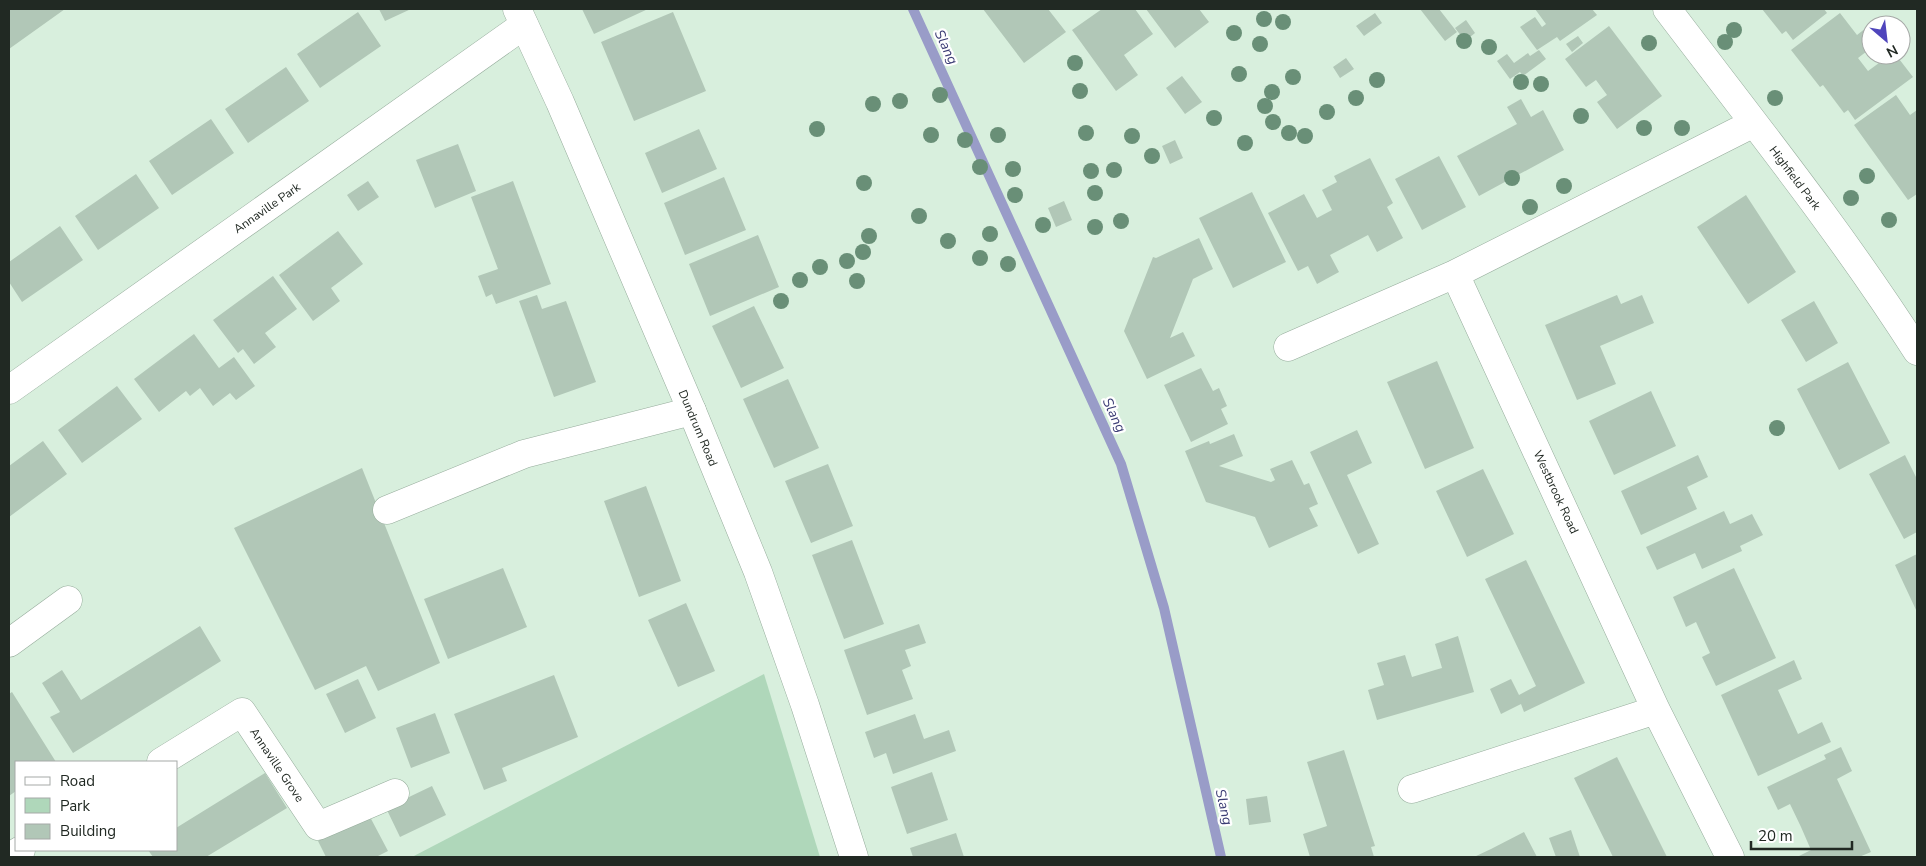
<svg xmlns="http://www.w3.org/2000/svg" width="1926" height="866" font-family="'Nunito Sans',sans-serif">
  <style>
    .green { fill: #afd7ba }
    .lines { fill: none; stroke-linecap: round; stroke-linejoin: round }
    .stream { stroke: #999cc8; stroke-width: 10 }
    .building { fill: #b1c7b7 }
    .minor-casing { stroke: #96ac9c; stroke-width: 29 }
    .major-casing { stroke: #96ac9c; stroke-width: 29 }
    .minor { stroke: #fff; stroke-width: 28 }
    .major { stroke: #fff; stroke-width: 28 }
    .tree { fill: #698f77 }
    .labels { text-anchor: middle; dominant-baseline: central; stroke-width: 4.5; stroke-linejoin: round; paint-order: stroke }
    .street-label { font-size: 12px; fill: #212923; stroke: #fff }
    .water-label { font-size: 14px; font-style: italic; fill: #3b3c74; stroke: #fff }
  </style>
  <rect width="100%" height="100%" fill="#d8efdd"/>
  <path class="green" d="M764,674L820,857H412Z"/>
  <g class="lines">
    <path class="stream" d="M913,9L1121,464L1164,608L1221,857"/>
  </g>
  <path class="building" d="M9,9H65L9,49Z
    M379,9H411L385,21Z
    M582,9H648L594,34Z
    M983,9H1048L1066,32L1024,63Z
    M1102,9H1135L1153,34L1124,55L1138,75L1116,91L1072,30Z
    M1146,9H1199L1209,22L1175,48Z
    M1420,9H1439L1457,32L1445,41Z
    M1535,9H1592L1597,15L1560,41L1557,37L1537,50L1520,27L1535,17L1542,27L1546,24Z
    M1762,9H1824L1827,13L1793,40L1786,31L1782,34Z
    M358,12L381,46L320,88L297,54Z
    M673,12L706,91L634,121L601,42Z
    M1375,13L1382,23L1364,36L1356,26Z
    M1840,13L1857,35L1871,24V48L1858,58L1868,71L1890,55H1896L1913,77L1855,120L1848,110L1844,113L1823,85L1820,87L1791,50Z
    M1466,20L1475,33L1465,41L1455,28Z
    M1609,26L1662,96L1617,129L1597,102L1607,95L1596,80L1586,87L1565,59Z
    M1578,36L1583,43L1572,52L1566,44Z
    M1539,50L1546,59L1523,76L1520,72L1510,79L1497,61L1507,54L1514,63L1528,53L1530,56Z
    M1346,58L1354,69L1340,78L1333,67Z
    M286,67L309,101L248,143L225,109Z
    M1182,76L1202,102L1185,114L1166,88Z
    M1896,95L1910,115L1917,110V194L1908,200L1854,125Z
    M1521,99L1531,117L1543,110L1564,150L1479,196L1457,156L1517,124L1507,107Z
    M211,119L234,153L172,195L149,161Z
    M699,129L717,169L662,193L645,153Z
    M1175,140L1183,158L1170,164L1162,146Z
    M458,144L476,191L435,208L416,160Z
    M1439,156L1466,207L1422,230L1395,179Z
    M1370,158L1393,203L1387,207L1403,238L1377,252L1368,235L1330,255L1339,272L1317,284L1308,266L1298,271L1268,213L1304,194L1317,218L1332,210L1322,190L1337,182L1334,176Z
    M136,174L159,208L98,250L75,216Z
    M724,177L746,230L685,255L664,203Z
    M368,181L379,197L358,211L347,195Z
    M513,181L551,284L496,304L492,294L486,297L478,276L498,269L471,197Z
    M1252,192L1286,262L1233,288L1199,218Z
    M1746,195L1796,272L1748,304L1697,227Z
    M1064,201L1072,220L1056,227L1048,208Z
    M60,226L83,260L22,302L9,282V262Z
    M338,231L363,264L331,288L340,301L313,321L279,275Z
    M758,235L779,287L710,316L689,264Z
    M1199,238L1213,269L1193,279L1170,338L1183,332L1195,356L1147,379L1124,331L1153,257L1156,258Z
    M273,276L297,309L265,333L276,347L254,364L243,349L238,353L213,320Z
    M537,295L542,309L566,301L596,382L554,397L519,301Z
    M1617,295L1621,304L1642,295L1654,323L1600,346L1616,384L1577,400L1545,325Z
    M1814,301L1838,343L1806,362L1781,320Z
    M754,306L784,368L741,388L712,326Z
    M194,334L219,368L234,357L255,386L236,400L230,393L213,406L200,388L190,396L186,391L159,412L134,379Z
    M1437,361L1474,448L1425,469L1387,382Z
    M1848,362L1890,443L1839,470L1797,389Z
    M1201,368L1213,391L1219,388L1227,406L1221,409L1228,424L1191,442L1164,385Z
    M788,379L819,448L774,468L743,399Z
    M117,386L142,419L82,463L58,430Z
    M1651,391L1676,446L1614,475L1589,421Z
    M1357,430L1372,463L1347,475L1379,544L1358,554L1310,452Z
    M1234,434L1243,456L1219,466L1271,482L1275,480L1270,469L1292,460L1304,485L1309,483L1318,504L1309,508L1318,526L1269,548L1255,517L1206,502L1185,451L1209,441L1210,444Z
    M43,441L67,474L9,517V466Z
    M1698,455L1708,477L1687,487L1697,509L1641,535L1621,491Z
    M1905,455L1917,479V532L1904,539L1869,474Z
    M828,464L853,526L811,543L785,481Z
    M362,468L440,663L378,691L366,666L315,690L234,528Z
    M1483,469L1514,534L1467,557L1436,491Z
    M646,486L681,581L639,597L604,501Z
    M1724,511L1730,524L1752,514L1763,535L1740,546L1742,551L1702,569L1695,553L1657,570L1646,547Z
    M852,540L884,624L844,639L812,555Z
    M1917,554V612L1895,565Z
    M1526,560L1585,683L1524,712L1521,704L1501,714L1490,689L1511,679L1519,695L1536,686L1485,579Z
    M503,568L527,627L448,659L424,599Z
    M1734,568L1776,658L1716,686L1702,657L1710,653L1696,622L1686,627L1673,597Z
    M686,603L715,671L678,687L648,620Z
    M919,624L926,643L905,650L911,666L902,670L913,699L867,715L844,650Z
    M200,626L221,661L73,753L50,717L60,712L42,683L62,670L81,700Z
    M1458,636L1474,692L1377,720L1368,690L1384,685L1377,663L1405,655L1412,677L1435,670L1442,668L1435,644Z
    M1794,660L1802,679L1778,690L1798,734L1822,722L1831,742L1758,776L1721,695Z
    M554,675L578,737L502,768L507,781L484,790L454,714Z
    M358,679L376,718L345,733L326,694Z
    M12,692L56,762H16V791L9,796V694Z
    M435,713L450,753L411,768L396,728Z
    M915,714L924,739L949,730L956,751L893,774L886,753L874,758L865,732Z
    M1841,747L1852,771L1837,779L1871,852L1859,857H1800L1799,856L1811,850L1801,827L1790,804L1778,810L1767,787L1826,759L1824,755Z
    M1344,750L1375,846L1371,847L1374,857H1310L1303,834L1327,826L1307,762Z
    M1617,757L1667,857H1613L1574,778Z
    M932,772L948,820L907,834L891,787Z
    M265,773L287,808L206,857H153L148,850H176V828Z
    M432,786L446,815L400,837L386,808Z
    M1267,796L1271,822L1249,825L1246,799Z
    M369,815L388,851L376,857H326L318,841Z
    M1571,830L1580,857H1556L1549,838Z
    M1524,832L1537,857H1474L1491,849Z
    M956,833L964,857H913L910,848Z"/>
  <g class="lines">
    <g class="minor-casing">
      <path id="minor" d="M1667,9C1752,121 1841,232 1917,351
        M1455,274L1656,710L1730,857
        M1288,347L1455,274L1754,123
        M9,390L524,25
        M387,510L524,454L692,411
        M9,643L68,600
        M161,762L242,712L318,826L395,793
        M1412,789L1656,710
        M9,857L21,850"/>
    </g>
    <g class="major-casing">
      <path id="major" d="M517,9L560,102L692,411L758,572L805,705L854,857"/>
    </g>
    <use href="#minor" class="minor"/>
    <use href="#major" class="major"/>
  </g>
  <g class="tree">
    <circle cx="1264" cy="19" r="8"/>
    <circle cx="1283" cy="22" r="8"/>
    <circle cx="1734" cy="30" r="8"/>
    <circle cx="1234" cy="33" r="8"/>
    <circle cx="1464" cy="41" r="8"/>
    <circle cx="1725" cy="42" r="8"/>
    <circle cx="1649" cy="43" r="8"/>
    <circle cx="1260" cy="44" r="8"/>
    <circle cx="1489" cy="47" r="8"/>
    <circle cx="1075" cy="63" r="8"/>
    <circle cx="1239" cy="74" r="8"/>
    <circle cx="1293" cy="77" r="8"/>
    <circle cx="1377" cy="80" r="8"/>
    <circle cx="1521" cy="82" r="8"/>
    <circle cx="1541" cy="84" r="8"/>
    <circle cx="1080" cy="91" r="8"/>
    <circle cx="1272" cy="92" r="8"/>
    <circle cx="940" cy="95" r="8"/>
    <circle cx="1356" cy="98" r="8"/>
    <circle cx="1775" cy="98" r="8"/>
    <circle cx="900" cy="101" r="8"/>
    <circle cx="873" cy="104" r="8"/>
    <circle cx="1265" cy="106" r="8"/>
    <circle cx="1327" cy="112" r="8"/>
    <circle cx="1581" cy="116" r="8"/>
    <circle cx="1214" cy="118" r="8"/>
    <circle cx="1273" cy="122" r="8"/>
    <circle cx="1644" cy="128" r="8"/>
    <circle cx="1682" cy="128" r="8"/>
    <circle cx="817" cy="129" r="8"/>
    <circle cx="1086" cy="133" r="8"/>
    <circle cx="1289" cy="133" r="8"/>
    <circle cx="931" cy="135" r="8"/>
    <circle cx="998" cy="135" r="8"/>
    <circle cx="1132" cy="136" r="8"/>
    <circle cx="1305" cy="136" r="8"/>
    <circle cx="965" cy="140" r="8"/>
    <circle cx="1245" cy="143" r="8"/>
    <circle cx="1152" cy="156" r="8"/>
    <circle cx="980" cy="167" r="8"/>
    <circle cx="1013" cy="169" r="8"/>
    <circle cx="1114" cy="170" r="8"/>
    <circle cx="1091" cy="171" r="8"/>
    <circle cx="1867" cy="176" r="8"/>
    <circle cx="1512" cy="178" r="8"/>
    <circle cx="864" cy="183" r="8"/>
    <circle cx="1564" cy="186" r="8"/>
    <circle cx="1095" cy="193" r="8"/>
    <circle cx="1015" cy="195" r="8"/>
    <circle cx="1851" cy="198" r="8"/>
    <circle cx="1530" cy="207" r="8"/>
    <circle cx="919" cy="216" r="8"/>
    <circle cx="1889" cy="220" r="8"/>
    <circle cx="1121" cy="221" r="8"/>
    <circle cx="1043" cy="225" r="8"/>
    <circle cx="1095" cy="227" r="8"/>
    <circle cx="990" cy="234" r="8"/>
    <circle cx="869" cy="236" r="8"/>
    <circle cx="948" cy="241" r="8"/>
    <circle cx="863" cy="252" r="8"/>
    <circle cx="980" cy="258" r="8"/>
    <circle cx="847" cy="261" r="8"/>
    <circle cx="1008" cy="264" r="8"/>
    <circle cx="820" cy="267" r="8"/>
    <circle cx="800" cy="280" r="8"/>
    <circle cx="857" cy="281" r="8"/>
    <circle cx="781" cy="301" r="8"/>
    <circle cx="1777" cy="428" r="8"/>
  </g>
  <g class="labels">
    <g class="street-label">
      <text transform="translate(1795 178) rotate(53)">Highfield Park</text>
      <text transform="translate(267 208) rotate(-35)">Annaville Park</text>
      <text transform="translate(698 428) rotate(67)">Dundrum Road</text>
      <text transform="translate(1556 492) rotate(65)">Westbrook Road</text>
      <text transform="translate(277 765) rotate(56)">Annaville Grove</text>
    </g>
    <g class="water-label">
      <text transform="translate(946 47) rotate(65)">Slang</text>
      <text transform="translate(1114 415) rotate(65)">Slang</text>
      <text transform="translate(1224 807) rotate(77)">Slang</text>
    </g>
  </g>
  <rect width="1926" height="866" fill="none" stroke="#212923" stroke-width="20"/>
  <rect x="15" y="761" width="162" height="90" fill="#ffffff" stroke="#a6a9a7"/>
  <rect x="25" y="777" width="25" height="8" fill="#ffffff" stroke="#a6a9a7"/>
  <text x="60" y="786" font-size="15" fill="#212923">Road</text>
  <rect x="25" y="798" width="25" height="15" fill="#afd7ba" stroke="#a6a9a7"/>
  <text x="60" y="811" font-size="15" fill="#212923">Park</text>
  <rect x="25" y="824" width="25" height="15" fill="#b1c7b7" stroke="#a6a9a7"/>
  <text x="60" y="836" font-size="15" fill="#212923">Building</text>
  <g transform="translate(1886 40) rotate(152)"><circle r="24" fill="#ffffff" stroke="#a6a9a7"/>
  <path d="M0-4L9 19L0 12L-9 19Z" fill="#4f45bc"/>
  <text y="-8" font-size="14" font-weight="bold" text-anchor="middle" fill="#212923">N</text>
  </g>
  <path d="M1751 841v8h101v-8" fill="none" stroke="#212923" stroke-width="2.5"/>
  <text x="1758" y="841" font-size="15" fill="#212923" stroke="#ffffff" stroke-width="4" paint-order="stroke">20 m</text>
</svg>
